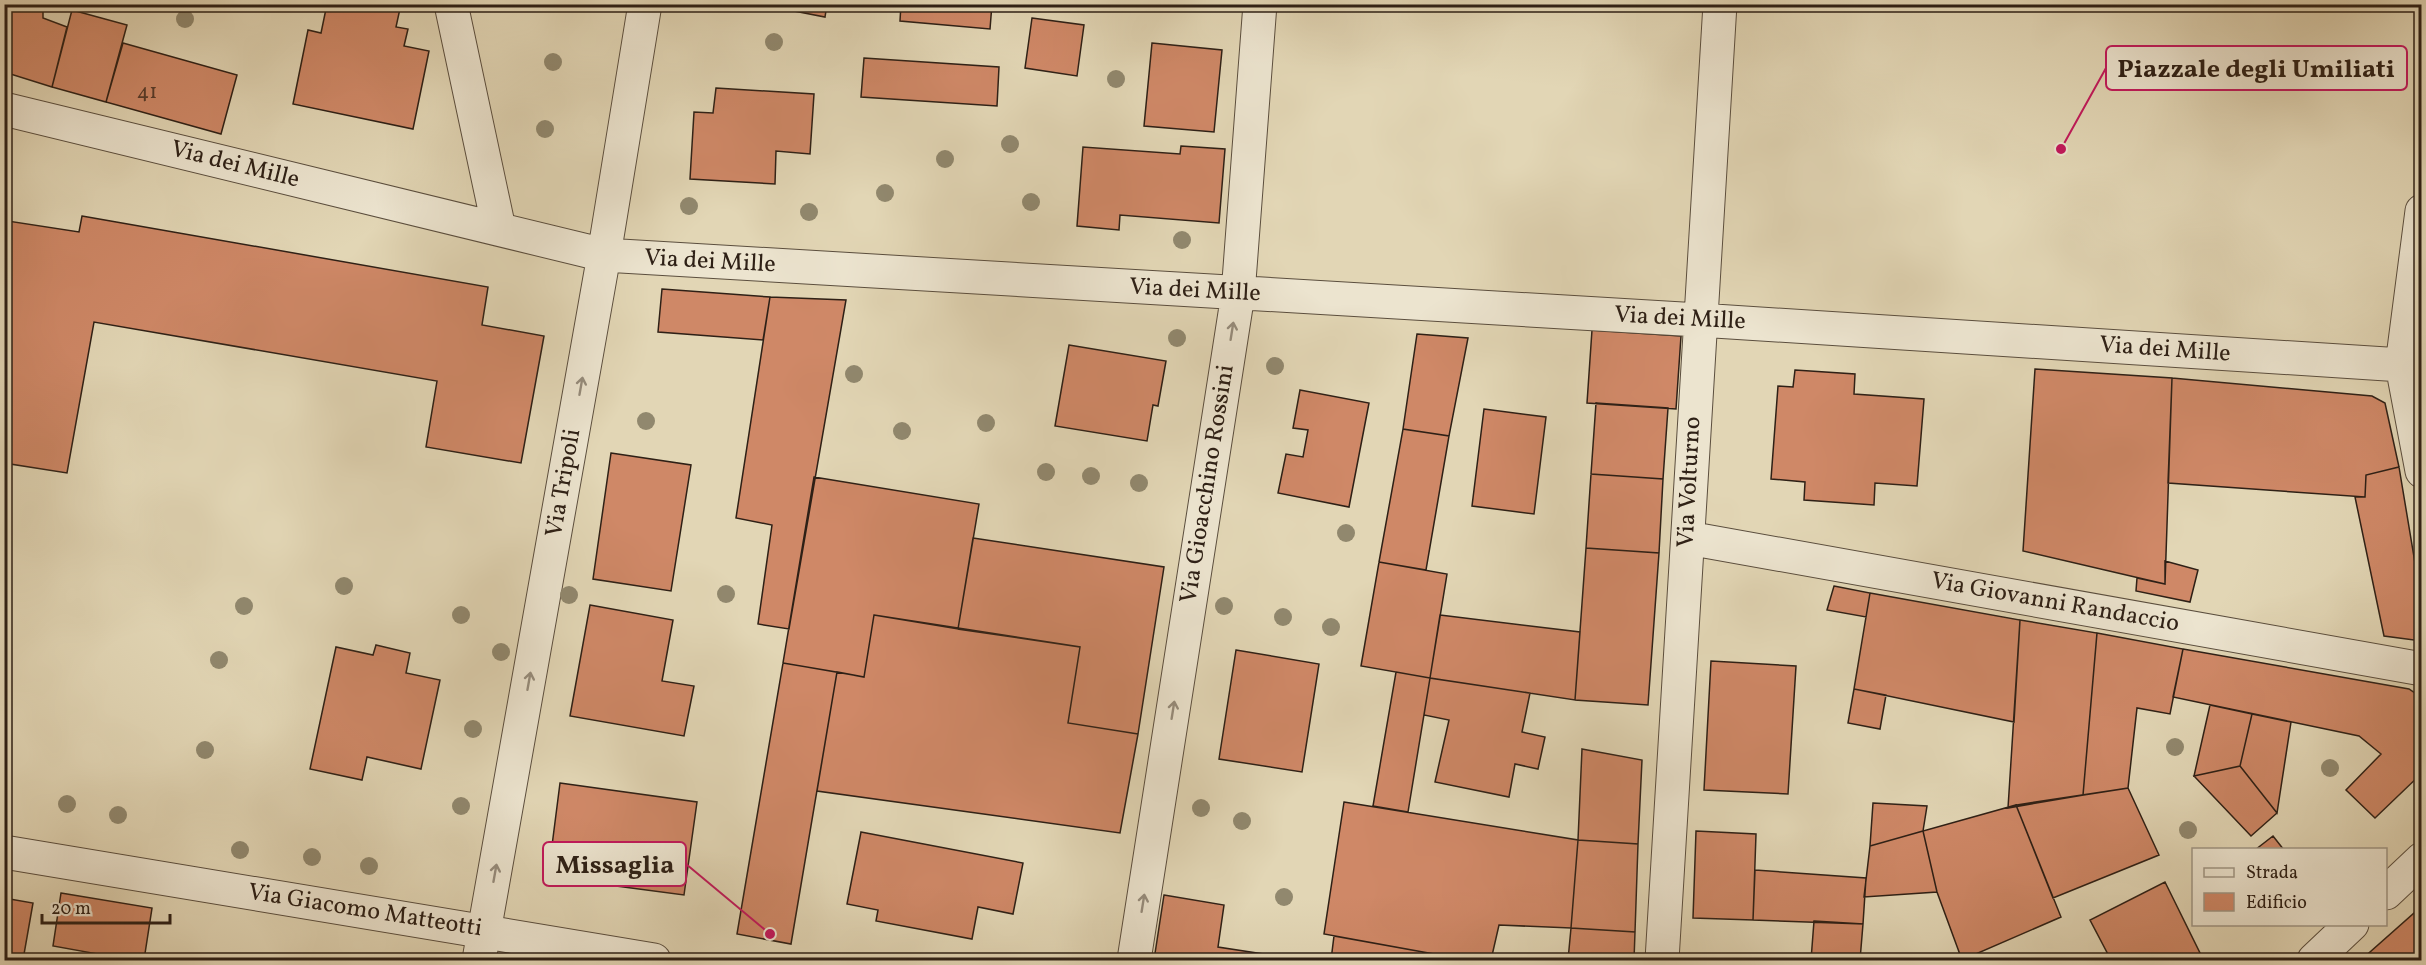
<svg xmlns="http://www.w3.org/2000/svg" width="2426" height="965" font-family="Vollkorn,serif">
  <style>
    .building { fill: #cf8867; stroke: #2e2016; stroke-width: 1.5 }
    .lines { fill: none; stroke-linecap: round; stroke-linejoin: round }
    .minor-casing { stroke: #5b4e3e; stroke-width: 35 }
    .tertiary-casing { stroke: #5b4e3e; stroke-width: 35 }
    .minor { stroke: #ece4cf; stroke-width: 33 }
    .tertiary { stroke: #ece4cf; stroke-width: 33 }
    .tree { fill: #91886e }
    .oneway { stroke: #968c7c }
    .labels { text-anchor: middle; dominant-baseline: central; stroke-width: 4.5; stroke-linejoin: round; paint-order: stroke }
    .number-label { font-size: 21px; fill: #563a2a }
    .street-label { font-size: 24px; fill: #2e2016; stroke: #ece4cf }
    .leader { fill: none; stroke: #c2185b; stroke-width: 2 }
    .callout-dot { fill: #c2185b; stroke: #ece4cf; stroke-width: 2 }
    .callout { fill: #ece4cf; stroke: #c2185b; stroke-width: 2 }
    .callout-label { font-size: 26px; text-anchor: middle; font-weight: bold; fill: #2e2016 }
  </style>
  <rect width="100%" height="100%" fill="#e2d6b5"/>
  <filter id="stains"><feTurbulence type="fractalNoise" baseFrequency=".00333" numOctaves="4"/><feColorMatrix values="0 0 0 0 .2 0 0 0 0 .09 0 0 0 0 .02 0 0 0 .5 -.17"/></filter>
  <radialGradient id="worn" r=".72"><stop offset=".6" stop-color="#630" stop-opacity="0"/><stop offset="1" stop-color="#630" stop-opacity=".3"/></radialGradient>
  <path class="building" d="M4,4H43V18L67,27L52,87L4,72Z
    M327,4H401L396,27L408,29L404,46L429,51L413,129L293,104L308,30L321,33Z
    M758,4H827L825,17Z
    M901,4H992L990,29L900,21Z
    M72,10L127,25L106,102L52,87Z
    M1032,18L1084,25L1077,76L1025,68Z
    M123,43L237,75L221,134L106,102Z
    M1152,43L1222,50L1214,132L1144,126Z
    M864,58L999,67L997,106L861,97Z
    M716,88L814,94L810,154L776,151L775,184L690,179L694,112L713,113Z
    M1181,146L1225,149L1219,223L1120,215L1119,230L1077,226L1083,147L1180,154Z
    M82,216L488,287L482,325L544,336L521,463L426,447L437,381L94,322L67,473L4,463V243L8,221L79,232Z
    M662,289L770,297L763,340L658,332Z
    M770,297L846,300L789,629L758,624L772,525L736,518Z
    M1592,330L1681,336L1676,409L1587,403Z
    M1417,334L1468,338L1449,436L1403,429Z
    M1069,345L1166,361L1158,406L1153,405L1147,441L1055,426Z
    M2035,369L2172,378L2165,584L2023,551Z
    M1795,370L1855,374L1854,394L1924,399L1917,486L1875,483L1874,505L1804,500L1805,482L1771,479L1778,386L1793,387Z
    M2172,378L2372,396L2385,403L2399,467L2366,475L2365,497L2168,483Z
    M1300,390L1369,403L1349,507L1278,493L1286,454L1303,457L1308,430L1293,428Z
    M1596,403L1668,408L1663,479L1591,474Z
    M1484,409L1546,417L1534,514L1472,506Z
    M1403,429L1449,436L1426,570L1379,562Z
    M611,453L691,465L671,591L593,579Z
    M2399,467L2422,605V629L2414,640L2384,636L2355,497H2365L2366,475Z
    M1591,474L1663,479L1659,553L1586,548Z
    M814,477L979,504L958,629L874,615L864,677L783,663Z
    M973,538L1164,567L1138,734L1068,723L1080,647L958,629Z
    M1586,548L1659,553L1648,705L1575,700Z
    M2165,561L2198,570L2190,602L2136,591L2137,578L2165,584Z
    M1379,562L1447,574L1430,678L1361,666Z
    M1834,586L1870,593L1866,617L1827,610Z
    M1870,593L2020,620L2014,722L1854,689Z
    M590,605L673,620L662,681L694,686L684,736L570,716Z
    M874,615L1080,647L1068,723L1138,734L1120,833L817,791L837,672L864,677Z
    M1440,615L1580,632L1575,700L1430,678Z
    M2020,620L2097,633L2083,795L2008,808Z
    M2097,633L2183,649L2170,714L2137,708L2128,788L2083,795Z
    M376,645L410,653L406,673L440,680L421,769L367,757L362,780L310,769L336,647L373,655Z
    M2183,649L2409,689L2422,698V773L2375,818L2346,790L2381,754L2359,736L2173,697Z
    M1236,650L1319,664L1302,772L1219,759Z
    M1711,661L1796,666L1788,794L1704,790Z
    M783,663L837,672L791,944L737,934Z
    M1396,672L1430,678L1408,812L1373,806Z
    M1430,678L1530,693L1522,732L1545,737L1538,769L1515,764L1509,797L1435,782L1449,720L1424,715Z
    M1854,689L1886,695L1880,729L1848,723Z
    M2210,705L2252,714L2240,766L2194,776Z
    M2252,714L2291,722L2277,813L2240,766Z
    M1582,749L1642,760L1638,844L1578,840Z
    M2240,766L2277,813L2251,836L2194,776Z
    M560,783L697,802L684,895L548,877Z
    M2128,788L2159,855L2053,898L2016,805Z
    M1344,802L1578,840L1571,928L1499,925L1491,960H1467L1324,934Z
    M1873,803L1927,806L1923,831L1870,846Z
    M2016,805L2061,917L1962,960L1937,892L1923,831Z
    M1696,831L1756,834L1753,920L1693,918Z
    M1923,831L1937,892L1864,897L1870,846Z
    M861,832L1023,863L1013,914L978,907L972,939L876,921L878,910L847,904Z
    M2273,836L2284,850H2255Z
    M1578,840L1638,844L1635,932L1571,928Z
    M1755,870L1866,878L1863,924L1753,920Z
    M2165,882L2200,953L2186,960H2111L2090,920Z
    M61,893L152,908L144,960H97L98,954L53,946Z
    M1164,895L1224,905L1218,947L1303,960H1154Z
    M4,898L33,903L23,960H4Z
    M2422,906V960H2361Z
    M1814,921L1863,924L1860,960H1811Z
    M1571,928L1635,932L1634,960H1568Z
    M1334,936L1423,952L1422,960H1331Z"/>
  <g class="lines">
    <g class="minor-casing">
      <path id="minor" d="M451,4L499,229
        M4,109L604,255L1699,320L2402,365
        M2422,211L2402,365L2422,471
        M1688,538L2422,669
        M2386,893L2422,859
        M479,960L604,255L645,4
        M1134,960L1238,294L1260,4
        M1662,960C1681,642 1698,323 1720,4
        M2314,960L2352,924"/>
    </g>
    <g class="tertiary-casing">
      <path id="tertiary" d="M4,852L654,960"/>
    </g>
    <use href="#minor" class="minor"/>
    <use href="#tertiary" class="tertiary"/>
  </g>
  <g class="tree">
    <circle cx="185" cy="19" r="9"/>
    <circle cx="774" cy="42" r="9"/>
    <circle cx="553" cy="62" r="9"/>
    <circle cx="1116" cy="79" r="9"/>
    <circle cx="545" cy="129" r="9"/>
    <circle cx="1010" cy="144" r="9"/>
    <circle cx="945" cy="159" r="9"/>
    <circle cx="885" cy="193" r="9"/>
    <circle cx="1031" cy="202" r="9"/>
    <circle cx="689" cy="206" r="9"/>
    <circle cx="809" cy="212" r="9"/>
    <circle cx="1182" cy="240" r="9"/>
    <circle cx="1177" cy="338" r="9"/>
    <circle cx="1275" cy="366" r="9"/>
    <circle cx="854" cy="374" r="9"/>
    <circle cx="646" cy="421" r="9"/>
    <circle cx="986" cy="423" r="9"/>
    <circle cx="902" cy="431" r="9"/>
    <circle cx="1046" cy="472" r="9"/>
    <circle cx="1091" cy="476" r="9"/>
    <circle cx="1139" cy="483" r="9"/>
    <circle cx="1346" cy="533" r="9"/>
    <circle cx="344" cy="586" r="9"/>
    <circle cx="726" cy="594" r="9"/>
    <circle cx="569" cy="595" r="9"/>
    <circle cx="244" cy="606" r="9"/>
    <circle cx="1224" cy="606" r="9"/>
    <circle cx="461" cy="615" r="9"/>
    <circle cx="1283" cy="617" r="9"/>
    <circle cx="1331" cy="627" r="9"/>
    <circle cx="501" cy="652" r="9"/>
    <circle cx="219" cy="660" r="9"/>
    <circle cx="473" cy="729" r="9"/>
    <circle cx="2175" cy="747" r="9"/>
    <circle cx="205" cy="750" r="9"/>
    <circle cx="2330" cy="768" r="9"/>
    <circle cx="67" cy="804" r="9"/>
    <circle cx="461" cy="806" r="9"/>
    <circle cx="1201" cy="808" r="9"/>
    <circle cx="118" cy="815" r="9"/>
    <circle cx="1242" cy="821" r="9"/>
    <circle cx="2188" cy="830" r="9"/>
    <circle cx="240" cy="850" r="9"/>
    <circle cx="312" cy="857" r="9"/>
    <circle cx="369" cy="866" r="9"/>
    <circle cx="1284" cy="897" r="9"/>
  </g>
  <defs><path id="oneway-shaft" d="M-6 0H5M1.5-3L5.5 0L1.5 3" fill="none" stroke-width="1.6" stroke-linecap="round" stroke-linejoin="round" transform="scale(1.5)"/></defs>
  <g class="oneway">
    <use href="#oneway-shaft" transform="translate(1232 331) rotate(-81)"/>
    <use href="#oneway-shaft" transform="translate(581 386) rotate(-80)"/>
    <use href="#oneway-shaft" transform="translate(529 681) rotate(-80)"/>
    <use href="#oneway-shaft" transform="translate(1173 710) rotate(-81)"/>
    <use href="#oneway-shaft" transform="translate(495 873) rotate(-80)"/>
    <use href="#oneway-shaft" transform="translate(1143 903) rotate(-81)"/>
  </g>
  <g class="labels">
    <g class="number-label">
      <text x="147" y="92">41</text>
    </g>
    <g class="street-label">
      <text transform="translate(235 165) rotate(14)">Via dei Mille</text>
      <text transform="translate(710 262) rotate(3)">Via dei Mille</text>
      <text transform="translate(1195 291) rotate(3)">Via dei Mille</text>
      <text transform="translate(1680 319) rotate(3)">Via dei Mille</text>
      <text transform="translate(2165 350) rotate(4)">Via dei Mille</text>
      <text transform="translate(1690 482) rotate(-87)">Via Volturno</text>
      <text transform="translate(564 483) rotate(-80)">Via Tripoli</text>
      <text transform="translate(1208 484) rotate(-81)">Via Gioacchino Rossini</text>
      <text transform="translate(2055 603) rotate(10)">Via Giovanni Randaccio</text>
      <text transform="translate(365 911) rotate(9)">Via Giacomo Matteotti</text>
    </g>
  </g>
  <path class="leader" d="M2061 149L2106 68M770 934L686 864"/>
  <g class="callout-dot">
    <circle cx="2061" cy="149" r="6"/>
    <circle cx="770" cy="934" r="6"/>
  </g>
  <g class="callout">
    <rect x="2106" y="46" width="301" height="44" rx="6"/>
    <rect x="543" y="842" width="143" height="44" rx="6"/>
  </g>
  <g class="callout-label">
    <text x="2256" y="77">Piazzale degli Umiliati</text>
    <text x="615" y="873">Missaglia</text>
  </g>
  <rect width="2426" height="965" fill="none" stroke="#e2d6b5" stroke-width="24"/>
  <rect x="6" y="6" width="2414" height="953" fill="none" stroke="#2e2016" stroke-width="3"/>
  <rect x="12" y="12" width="2402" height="941" fill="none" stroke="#2e2016" stroke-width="1.5"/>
  <rect x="2192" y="848" width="195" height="78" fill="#ece4cf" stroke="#a09685" stroke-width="1.5"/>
  <rect x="2204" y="868" width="30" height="9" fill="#ece4cf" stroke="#a09685" stroke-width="1.5"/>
  <text x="2246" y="878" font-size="18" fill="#2e2016">Strada</text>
  <rect x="2204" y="893" width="30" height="18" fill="#cf8867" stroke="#a09685" stroke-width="1.5"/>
  <text x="2246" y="908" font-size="18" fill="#2e2016">Edificio</text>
  <path d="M42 914v9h128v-9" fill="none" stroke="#2e2016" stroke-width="3"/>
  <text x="51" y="914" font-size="18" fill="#2e2016" stroke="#ece4cf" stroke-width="4.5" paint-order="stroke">20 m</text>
  <rect width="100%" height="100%" filter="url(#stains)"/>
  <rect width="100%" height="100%" fill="url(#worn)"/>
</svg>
